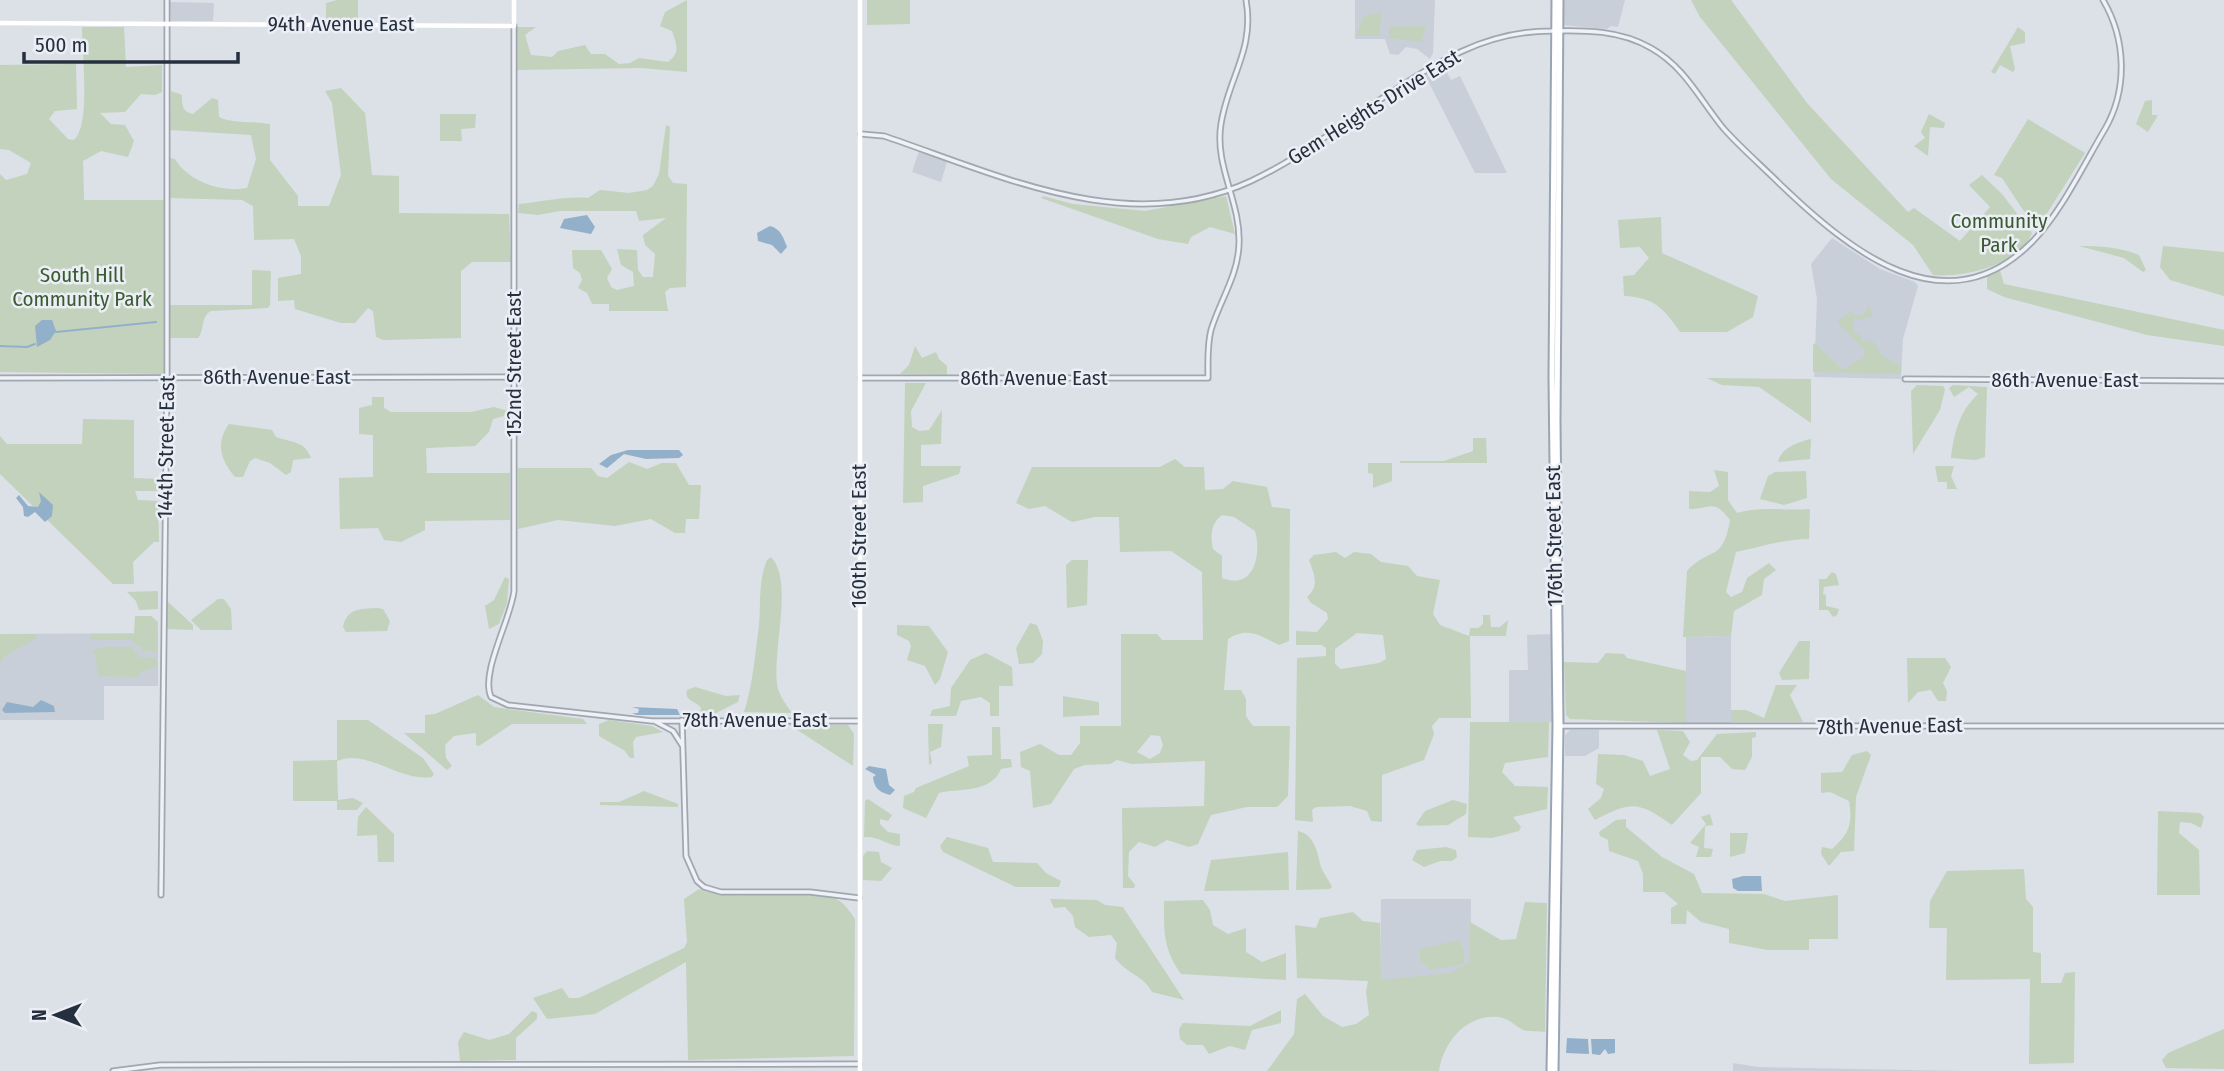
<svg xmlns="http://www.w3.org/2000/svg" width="2224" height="1071" font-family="'Fira Sans Condensed',sans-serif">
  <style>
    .built { fill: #c9cfd9 }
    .green { fill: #c2d2bc; fill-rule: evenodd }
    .water { fill: #93b0ca }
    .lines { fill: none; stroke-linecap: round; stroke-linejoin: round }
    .stream { stroke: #93b0ca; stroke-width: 2 }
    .tertiary-casing { stroke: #a1a7b1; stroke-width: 7 }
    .primary-casing { stroke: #9aa5b4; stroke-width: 9 }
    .tertiary { stroke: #eef1f5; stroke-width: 3.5 }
    .secondary { stroke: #fff; stroke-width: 4.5 }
    .primary { stroke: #fff; stroke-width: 5 }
    .labels { text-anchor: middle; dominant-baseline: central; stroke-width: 5; stroke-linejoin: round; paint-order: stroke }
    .street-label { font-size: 21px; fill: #252f3e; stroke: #ebeff5 }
    .park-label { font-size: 21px; fill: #3a5b31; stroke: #ebeff5 }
  </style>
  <rect width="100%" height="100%" fill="#dce0e7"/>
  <path class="built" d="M1355,0H1435L1433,53L1430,59L1417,49L1406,47L1398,55L1390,54L1385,39H1355Z
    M1563,0H1625L1618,27L1611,26L1607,29L1563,25Z
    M169,2L214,3L213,21H171Z
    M1442,64L1451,80L1460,76L1507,173H1475L1425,75Z
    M919,151L947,162L941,182L912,172Z
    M1832,238L1880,269L1915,282L1918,286L1903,339L1901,379L1814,377L1817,299L1811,264Z
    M158,633V686H104V720H0V634Z
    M1552,634L1553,722H1509V670H1528L1527,635Z
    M1731,636V723H1686V637Z
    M1570,730H1599V748L1585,756H1565V735Z
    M1381,899H1471L1470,981L1380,980Z
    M1733,1063L1758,1067L1961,1071H1733Z"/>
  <path class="green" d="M337,0H358V20L326,19V3Z
    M687,0V72L641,68L517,70V27H536L525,35L531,55L552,57L558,51L585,45L591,54H605L619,64L630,63L639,58L668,62C680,53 677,45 672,31L660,26L665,12Z
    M867,0H910V24L867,25Z
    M1691,0H1731L1807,103L1908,212L1914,208L1960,241L1990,207L1969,185L1982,175L2002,194L2032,233C2020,265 1963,278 1933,275L1913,245L1831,179L1700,17Z
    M1381,12L1380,36H1356L1363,17Z
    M1426,26L1421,42L1389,38V27Z
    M82,27H124L126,67L162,65V92L155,95L141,94L125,112L100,113L111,124L125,125L134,141L128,157L101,151L83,161L84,200H164V374L0,372V174L6,180L27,174L31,163L9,150L0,149V65L76,64L77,109L55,111L49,119L68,139L74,140C91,125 82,51 82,27Z
    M2018,27L2025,32V43L2010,46L2015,69L2013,72L2000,65L1995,74L1991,72Z
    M341,88L365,113L372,175L399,176V213L509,214L511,262H472L461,271V338L383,340L376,337L373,311L368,308L355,323H341L295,309L294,300L278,301V278L301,274V256L294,239L254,240L253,206L242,200L169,198V158L175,159C188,181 221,193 247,188L256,159L251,135L170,130L171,91L182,95C182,105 182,112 193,114L212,98L218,100L219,117C233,124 253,121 270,124V160L298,196V206H329L341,175L332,103L325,91Z
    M2152,100V115H2158L2148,132L2136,124L2145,101Z
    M440,114H476L475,128L461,129L462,141H440Z
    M1929,114L1945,123L1944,128L1930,127L1928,156L1914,146L1925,138L1921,132Z
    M2028,119L2085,153L2039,226L2031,222L2002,178L1994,175Z
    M666,125L670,127L668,176L673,183L687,184L686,287L670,288L665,292L668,311H609V304H592L587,293L578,288L582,280L580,273L573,268L572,250H601L612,269L607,278L611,287L617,290L634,286L633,272L621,265L617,249L637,250L638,270L643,277H653L655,254L645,245L643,235L666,218L639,221L636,211H560L538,215L518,213L519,204C542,202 566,196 588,198L600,190L629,193L647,190L653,186L659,174Z
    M1043,196L1073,204L1145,211L1226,196L1235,234L1210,227L1191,237L1188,244L1158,239L1041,198Z
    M1661,217L1662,253L1758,296L1753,317L1727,332H1680C1664,308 1653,297 1624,296L1623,276L1634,275L1649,258L1640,247L1620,248L1618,220Z
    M2079,246C2099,246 2120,247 2139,255L2146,270L2143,272L2124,258Z
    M2163,246L2224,252V296L2170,280L2160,267Z
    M252,270L271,271L270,305L268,308L211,311C200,317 205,330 198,338H170V305H252Z
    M2000,270L2004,284L2224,330V346L2147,335L2004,297L1987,289V276Z
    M1869,305L1873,316L1860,320L1853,319L1854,332L1861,336L1862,342L1872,340L1883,357L1901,365V374L1813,372V345L1815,343L1843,370L1865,356L1864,349L1837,322L1847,314L1851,318L1848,312L1852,311L1853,315H1863Z
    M915,346L922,358L936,352L939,359L947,366V375L900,374L909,365Z
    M1707,378L1811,379V423L1759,387L1722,385Z
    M905,383H926L911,411L912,427L919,431L929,430L942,410L941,444L921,445V466H961L959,474L923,486V502L903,503Z
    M1917,385L1943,386L1945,389L1940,410L1913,454L1911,391Z
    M1953,385L1987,387L1985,457L1976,460L1951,458C1954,433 1959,412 1978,394L1969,387L1954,397L1949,388Z
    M372,397H384V408L391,412H471L494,407L508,411V415L493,419L489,432L475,446L426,448L427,473H510V520L425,521V530L401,542L384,540L378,528L340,529L339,478L373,477V435L359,434V408L372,405Z
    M83,419L134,420V478L159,479L158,491H135L138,500L158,501L159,542H154L133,562L134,584H113L0,474V436L7,444H82Z
    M229,424L272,430L276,437C292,443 304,440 311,458L293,460L291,472L286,475L270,463L255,458L250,461L243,477H235C221,461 215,443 229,424Z
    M1473,438H1486L1487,463H1400V461H1444L1473,451Z
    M1811,439L1810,459L1778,462C1781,448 1798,442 1811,439Z
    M1175,459L1185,467H1204L1205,490L1223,489L1233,481L1267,487L1272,507L1290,509L1289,641L1279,645C1260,636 1249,626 1228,639L1224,690H1241L1246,699V716L1253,726H1290L1288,796L1277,807H1247L1211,815L1198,844L1189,847L1167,840L1155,847L1139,842L1129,852L1128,876L1135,885L1134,888H1123L1122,808L1204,806L1205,761L1132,764L1117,760L1110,764L1085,765L1074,769L1051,804L1033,808L1030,771L1021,767L1020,752L1040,744L1059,755H1071L1080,743V726H1121V634H1157L1162,640H1203L1202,572L1171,551L1120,552L1119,517H1095L1072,522L1045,506L1029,509L1016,503L1032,467H1160ZM1222,515L1234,517L1255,531C1262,554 1254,591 1222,578V556L1213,549C1210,536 1211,523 1222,515ZM1151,735L1160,736L1163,745L1160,753L1150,759L1137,752Z
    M629,462L647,469L662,463H676L689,485H701L699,519H686L685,533H675L651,519L615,526L558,520L518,529V468H591L598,476L607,478Z
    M1368,463H1392V481L1373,488V474L1368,473Z
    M1935,466H1954L1951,476L1957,489H1947V482H1938Z
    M1714,470L1728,472V500L1737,513C1761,506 1784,511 1810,509L1809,539C1784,539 1760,547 1736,552L1726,592L1731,597L1742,592L1747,578L1769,563L1776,570L1764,579L1762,595L1734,611L1731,636L1683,637L1687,571C1710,546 1723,563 1730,520C1713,498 1712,509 1689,509V491L1710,492L1719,486Z
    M1806,471L1807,498L1784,505L1760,499L1768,476L1775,472Z
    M1336,552L1345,558L1354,552L1371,554L1381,562L1408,566L1417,576L1440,580L1433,614L1440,625L1469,636L1470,628H1478L1483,624V615H1490L1491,627H1500L1508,620L1506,636H1470L1471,718H1439L1432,726L1434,734L1424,760L1382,775V822L1371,821L1367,811L1350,806L1316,807L1312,810L1313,822L1295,820L1297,658L1326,656V648L1322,645H1296V631L1317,632L1328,619L1327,613L1311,603L1307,597C1320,586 1314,574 1309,560L1314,555ZM1357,633L1383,635L1386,659L1379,663L1341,669L1335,664V649Z
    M771,557C795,582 770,656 778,689C781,698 787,706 792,713L744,712C753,685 755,654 759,626C761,603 758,582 767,560Z
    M1088,560L1087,605L1067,608L1066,565L1072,560Z
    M1832,572L1836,574L1839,585L1824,587L1823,594L1826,595V606L1839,609L1837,615L1833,617L1828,610H1819V579H1826Z
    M505,577L509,579L507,603L499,624L489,629L485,606L494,600Z
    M158,591V609L139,610L136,601L127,592Z
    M218,599H224L231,609L232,630H201L191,620Z
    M167,601L193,625V630L167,629Z
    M377,608L383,609L390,621L387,631L346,632L343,627C347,608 360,609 377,608Z
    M135,616H151L158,622L157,651H142L141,646L138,647L132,640H90L91,634H134Z
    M1030,623L1037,625L1043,641L1042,654L1033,663L1019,664L1016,648Z
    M897,625L929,626L948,652L940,679L935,685L925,666L907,660L911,646L909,641L897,635Z
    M0,634H37L35,639L4,657L0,663Z
    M1799,641H1810L1809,679L1782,680L1779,673Z
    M102,647H132L139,657L156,658L157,667L141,672L138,677L98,676L95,655L92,652Z
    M986,653L1012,667L1013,686H999V716H990V703L981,697L961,701L956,716H930L932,710L950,706L951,688L970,660Z
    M1606,653L1624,654L1627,658L1686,671V723L1570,719L1566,715L1564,662L1598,663Z
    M1907,658H1945L1951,667L1943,683L1947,691L1946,701H1938L1931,690L1918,692L1908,703Z
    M1776,685H1797L1790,695L1803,722H1731V710H1746L1764,718Z
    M695,687L726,696L740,695L738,702L712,715H700L701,708C696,700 684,702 687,690Z
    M478,695L494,707L583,719L587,724H512L479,746L476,745V733L454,736L445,745L446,758L452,766L447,770L404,733H425V715L435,714Z
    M1063,696L1099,702V715L1063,717Z
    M337,720H368L423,758L434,774L432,777C399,782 367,748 337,761L338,800L353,798L363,803L357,810H337V801H293V761L337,760Z
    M609,720L652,726L663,732L636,737L633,742L634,758H630L625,751L599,736V724Z
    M1470,722H1549L1548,757L1505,763L1502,772L1515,786L1548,787L1547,809L1513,817L1521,827L1519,831L1492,838L1468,837Z
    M788,724L848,725L854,734L853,766Z
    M928,724H943L941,747L930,752L932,763L929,765Z
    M992,727H1000L1001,759H1011L1012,767L1001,769C991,794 957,788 939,793L926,818L903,808L904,796L914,792L916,788L969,766L967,756L992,755Z
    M1657,730L1683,731L1690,742L1683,755L1691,761L1697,760L1717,734L1756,732V737L1752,738V757L1745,770L1732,769L1720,757H1701V793L1672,825C1638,801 1631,801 1595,820L1588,809L1601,798L1604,789L1596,784L1598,754L1624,755L1643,761L1650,776L1670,769Z
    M1867,751L1871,755L1856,797L1854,851L1841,852L1829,866L1821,854L1822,847L1832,849C1849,834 1853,824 1849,801L1830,792L1821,793V773L1842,772L1852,755Z
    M644,791L678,804V807L600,805V802H619Z
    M868,799L892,815L888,821L880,819V824L888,832L900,834V846C886,845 879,836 864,837L865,801Z
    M1453,800L1467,804L1466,814L1448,825L1419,826L1416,824L1425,811Z
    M366,807L394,834V862H378L377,835L357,836L358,817Z
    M2158,811L2200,813L2204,817L2201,828L2191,823L2180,822L2179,833L2199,850L2200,895H2157Z
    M1710,814L1713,825L1705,826L1704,848L1713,849L1711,857H1696L1699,847L1690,843L1706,824L1701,817Z
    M1626,819V827L1662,857L1694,874L1702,893L1764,894L1785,901L1838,895V939H1809V950H1768L1729,943V929L1701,922L1687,910L1686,924H1671V908L1678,904L1664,892H1643V874L1638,861L1609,851L1608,840L1600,836L1599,832L1616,820Z
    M1298,831C1315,835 1317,852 1321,867C1323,873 1329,880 1332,887L1330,889L1296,890Z
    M1730,833H1748L1745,853L1730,857Z
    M947,837L988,848L993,862L1037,863L1046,873L1061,881L1059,887H1016L943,852L940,846Z
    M1446,847L1456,850L1457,857L1452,861H1440L1424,867L1412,860L1417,850Z
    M867,851L879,852L881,862L892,868L881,881L863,880V856Z
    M1288,852L1289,890L1204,891L1211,860Z
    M2024,869L2026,899L2033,907V952L2041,953V983H2061L2065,973L2075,972L2074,1063L2029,1064L2030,979L1946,980L1947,928H1929L1930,901L1947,871Z
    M699,889C742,905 793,883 836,899C844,902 850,912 855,919L854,1056L688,1060L686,962L595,1014L547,1019L533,998L562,988L569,998H579L684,948L687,942L684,899Z
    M1050,899L1097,900L1105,905L1123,907L1184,1000L1152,992C1144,976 1126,973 1115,958L1117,943L1111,935L1089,937L1075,927L1073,916L1065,907L1054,908Z
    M1203,900L1210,910L1213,925L1228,934L1246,928V952L1262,962L1286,953V980L1181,974C1163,948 1164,932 1164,901Z
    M1525,902L1547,903L1545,1032C1539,1031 1529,1032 1523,1030C1514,1025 1510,1019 1499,1017C1467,1013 1443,1042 1439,1071H1267L1294,1034L1297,999L1305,994L1323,1016L1342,1027L1356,1024L1369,1015L1366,992L1368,981L1297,978L1295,925L1316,928L1320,918L1353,912L1363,921L1380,923L1381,980L1451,973L1470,962V922L1501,940L1516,939Z
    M1458,940L1464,950V964L1430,970L1420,960V949Z
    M1281,1010V1023L1252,1030L1245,1050L1230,1046L1209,1054L1203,1045H1187L1180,1039L1179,1029L1183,1023L1250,1026Z
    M532,1011L537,1013V1019L516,1038V1060L460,1061L458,1042L464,1032L489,1040L509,1034Z
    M2224,1029V1069L2166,1068L2162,1060L2168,1053Z"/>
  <path class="water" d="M587,215L595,227L591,234L560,228L564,219Z
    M770,226C781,229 783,237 787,247L781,254L772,245L758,241L757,233Z
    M42,320H52L56,331L50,340L37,347L35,326Z
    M628,450H679L683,455L679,458L646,459L624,454L607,468L599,464L611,455Z
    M39,492L53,505L52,516L45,522L35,512L28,517L24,516L23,507L16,498L19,495L28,506L38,507L41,501Z
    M41,700L54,706L55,712L5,713L2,710L7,702L33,707Z
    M632,707L677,709L680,715H637L632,713H638L639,709Z
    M869,766L886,769L889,785L895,790L890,795C879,792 874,788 873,777L876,775L865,769Z
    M1743,876H1761L1762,891H1738L1733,888L1732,879Z
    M1567,1038L1588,1039L1589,1054L1566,1053Z
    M1591,1039H1615V1053L1608,1054L1605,1049L1600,1055L1592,1054Z"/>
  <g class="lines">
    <path class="stream" d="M56,332L156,322
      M0,346L27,347L35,344"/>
    <g class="tertiary-casing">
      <path id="tertiary" d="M514,26V591C511,619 480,673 491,697L508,705L652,721H858
        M861,134L884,136C1002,176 1128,238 1251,181C1296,160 1336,129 1378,101C1433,65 1482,31 1551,31C1585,30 1620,30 1651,48C1685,67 1700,100 1724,129C1742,149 1762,166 1781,185C1849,250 1945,330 2032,242C2061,213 2084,164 2105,129C2128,89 2126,39 2103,0
        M0,378L513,377
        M861,378H1208C1208,362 1207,345 1211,330C1220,300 1238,276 1239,244C1241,202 1214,166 1221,124C1228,78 1255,50 1246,0
        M1905,379L2224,381
        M682,720L686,856L697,881L704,887L721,892H810L859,898
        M654,721L673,731L682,745
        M1558,726H2224
        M161,895L167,377V0
        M113,1071L160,1065L859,1064"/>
    </g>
    <g class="primary-casing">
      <path id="primary" d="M1550,1071L1556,726L1552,377L1555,0
        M1555,1071L1560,726L1557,421L1560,0"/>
    </g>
    <use href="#tertiary" class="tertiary"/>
    <path class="secondary" d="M0,23L514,26V0
      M860,1071V0"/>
    <use href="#primary" class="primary"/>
  </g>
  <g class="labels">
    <g class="street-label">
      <text x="341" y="24">94th Avenue East</text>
      <text transform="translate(1374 107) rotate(-32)">Gem Heights Drive East</text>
      <text transform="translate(514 364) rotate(-90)">152nd Street East</text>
      <text x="277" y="377">86th Avenue East</text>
      <text x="1034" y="378">86th Avenue East</text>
      <text x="2065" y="380">86th Avenue East</text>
      <text transform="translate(166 447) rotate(-89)">144th Street East</text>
      <text transform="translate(859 536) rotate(-90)">160th Street East</text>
      <text transform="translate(1554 536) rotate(-91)">176th Street East</text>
      <text x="755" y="720">78th Avenue East</text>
      <text transform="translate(1890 726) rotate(-1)">78th Avenue East</text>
    </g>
    <g class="park-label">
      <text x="1999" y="221">Community<tspan x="1999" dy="24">Park</tspan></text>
      <text x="82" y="275">South Hill<tspan x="82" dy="24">Community Park</tspan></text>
    </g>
  </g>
  <g transform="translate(56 1015) rotate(270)" stroke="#ebeff5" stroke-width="5" paint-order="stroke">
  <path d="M0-5L12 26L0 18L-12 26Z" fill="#252f3e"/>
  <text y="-10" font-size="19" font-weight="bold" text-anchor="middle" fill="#252f3e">N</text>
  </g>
  <path d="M24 52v10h214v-10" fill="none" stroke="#252f3e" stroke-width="3.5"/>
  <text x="35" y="52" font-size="21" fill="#252f3e" stroke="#ebeff5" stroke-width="5" paint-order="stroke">500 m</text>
</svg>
